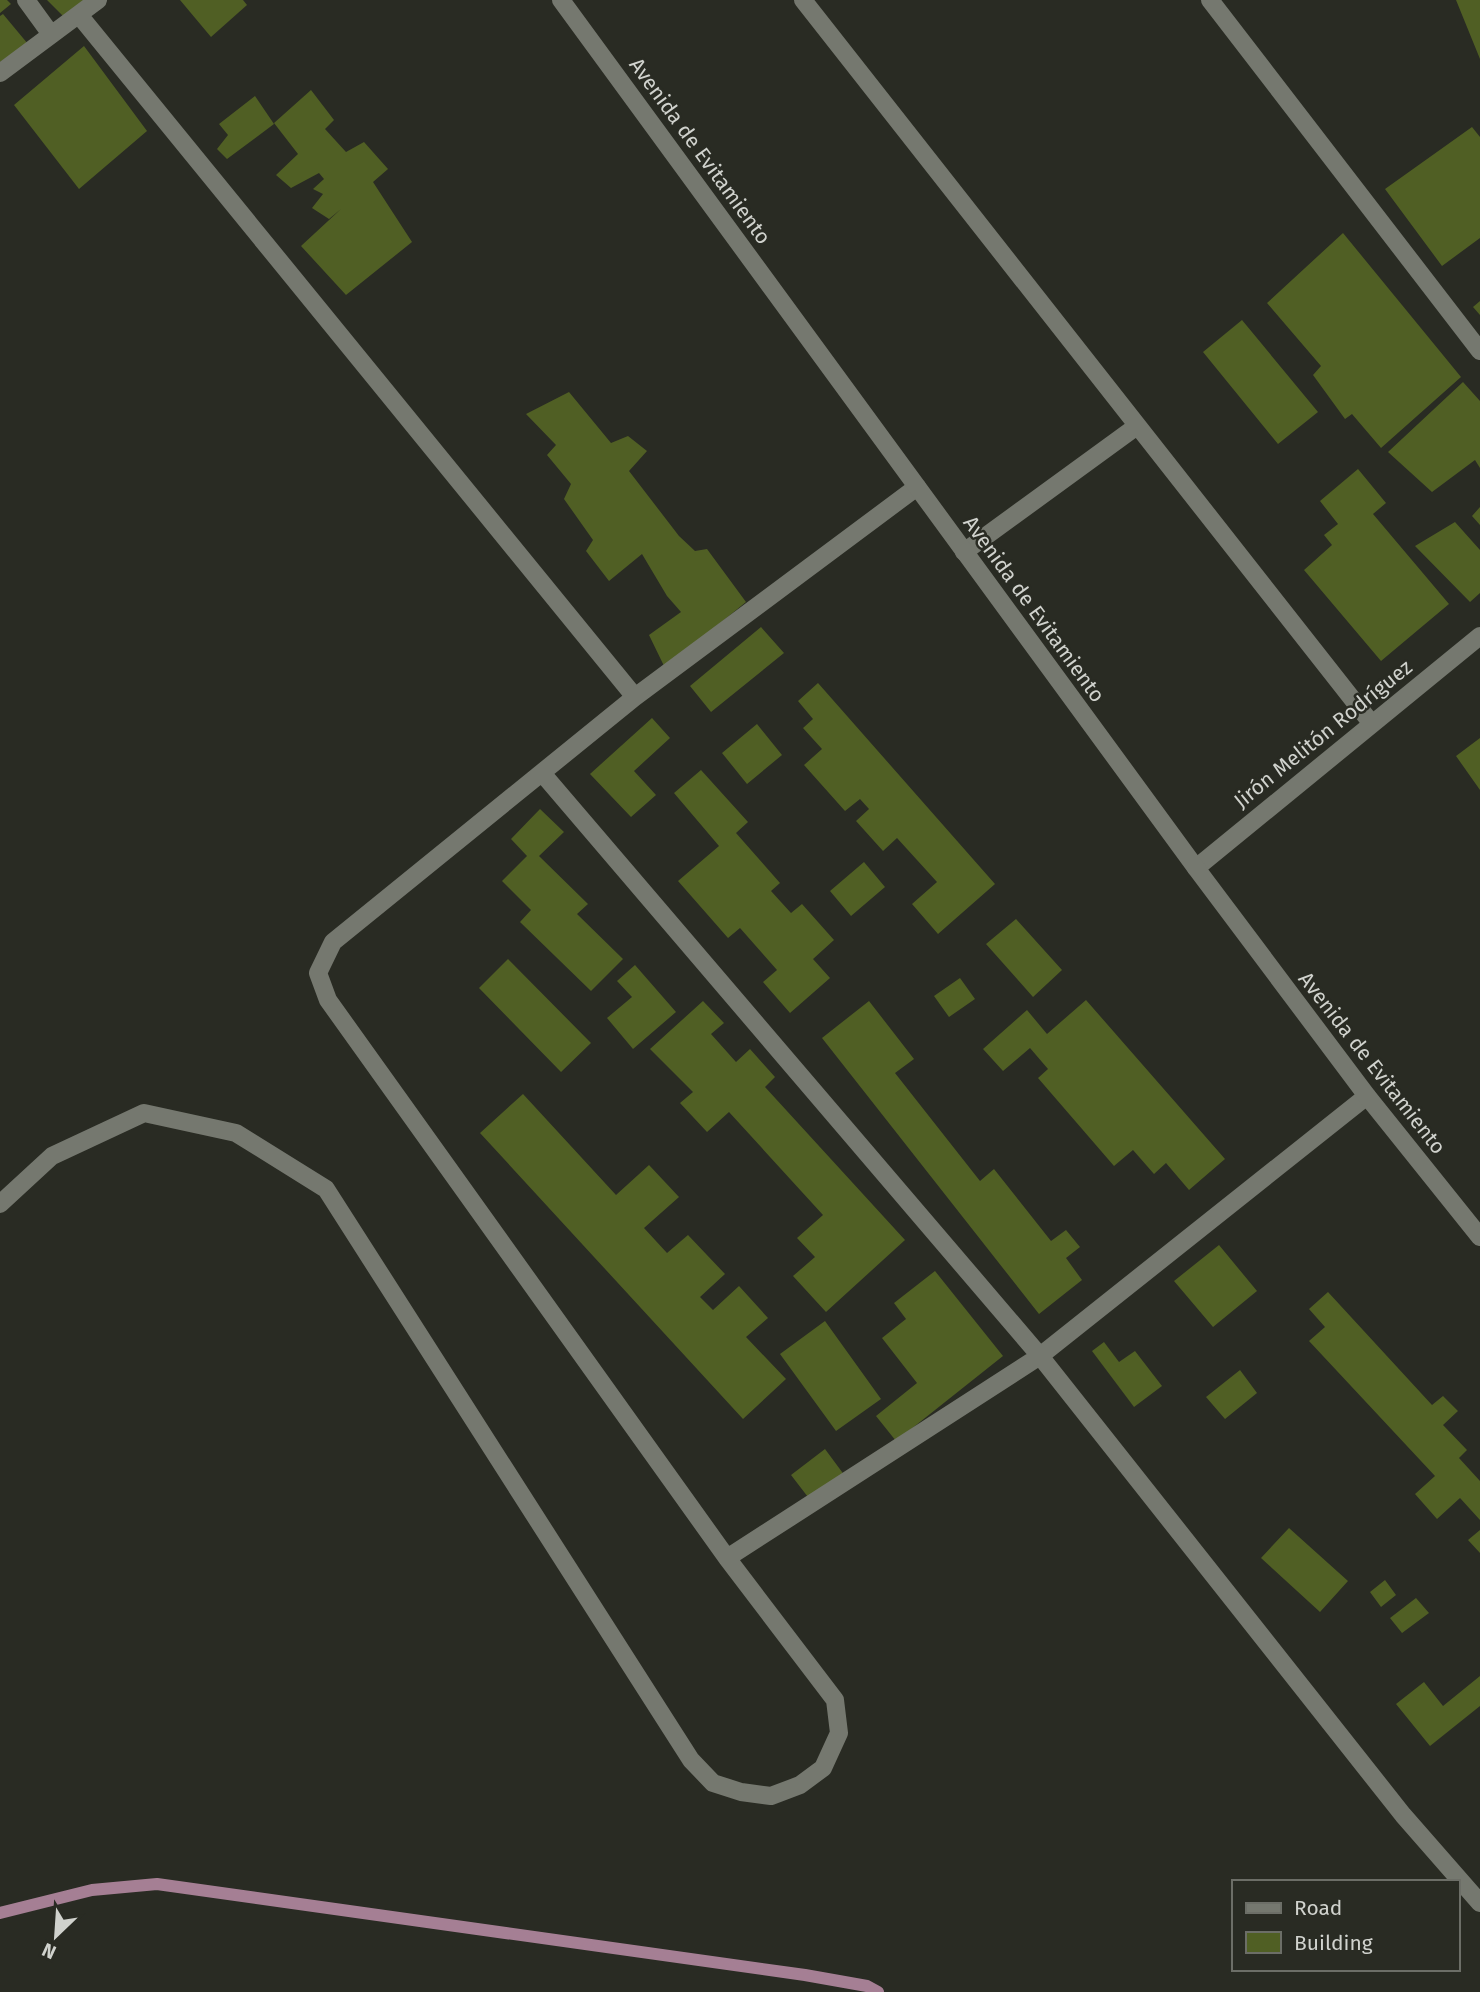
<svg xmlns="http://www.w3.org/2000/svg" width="1480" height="1992" font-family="'Fira Sans',sans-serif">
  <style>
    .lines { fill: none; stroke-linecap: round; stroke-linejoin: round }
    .stream { stroke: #a57f94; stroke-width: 12 }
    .building { fill: #505f24 }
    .street { stroke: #75786f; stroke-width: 18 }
    .secondary { stroke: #75786f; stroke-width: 18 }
    .labels { text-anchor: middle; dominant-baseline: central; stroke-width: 5; stroke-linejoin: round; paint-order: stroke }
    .street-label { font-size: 21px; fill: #d0d2cd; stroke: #292b23 }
  </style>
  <rect width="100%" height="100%" fill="#292b23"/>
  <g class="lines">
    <path class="stream" d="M0,1913L92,1890L157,1884L805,1975L867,1986L878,1992"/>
  </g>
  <path class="building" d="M0,0H7L11,4L0,13Z
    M47,0H87L63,16Z
    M180,0H243L247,5L211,37Z
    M1456,0H1480V59Z
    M3,14L28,44L0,62V16Z
    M84,46L147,131L79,189L14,105Z
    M311,90L334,120L325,129L346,152L364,142L388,169L373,182L412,242L346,295L301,246L341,209L329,219L312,208L323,194L313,189L324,179L319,173L291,188L276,175L298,154L274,123Z
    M255,96L274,124L227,159L217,149L228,135L219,124Z
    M1472,127L1480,137V238L1442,266L1385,189Z
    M1343,233L1461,377L1381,448L1352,414L1345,419L1313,375L1321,366L1267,303Z
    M1480,301V315L1473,307Z
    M1242,320L1318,412L1278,444L1203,352Z
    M1463,382L1480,401V468L1475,460L1432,492L1388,452Z
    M569,392L611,443L628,436L647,451L629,471L679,536L695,551L707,549L746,602L665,668L649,635L681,612L667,596L642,554L609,581L586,551L593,540L564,499L571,484L547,455L556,445L526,414Z
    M1358,469L1386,503L1373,514L1449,604L1381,661L1304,570L1332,545L1324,535L1338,524L1320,501Z
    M1480,507V525L1472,516Z
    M1455,522L1480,550V593L1470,602L1415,546Z
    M761,627L784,653L711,712L690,686Z
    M818,683L995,884L938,934L912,904L937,882L897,838L883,851L856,821L869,809L860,799L845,811L804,765L822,749L803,728L813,719L798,701Z
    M652,718L670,738L634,771L656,795L631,817L590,774Z
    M757,724L782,755L747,784L722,753Z
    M1480,738V790L1456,756Z
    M701,770L748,822L736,833L780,883L771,891L791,913L802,904L834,940L813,959L830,978L790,1013L763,982L777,970L740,928L728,938L678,881L719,846L674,793Z
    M540,809L564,832L539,856L588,904L577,914L623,959L591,991L520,922L531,910L502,881L527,856L511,839Z
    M864,862L885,887L851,916L830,891Z
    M1016,919L1062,970L1033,997L986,944Z
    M508,959L591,1043L561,1072L479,988Z
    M635,965L676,1012L633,1049L607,1018L632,997L617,981Z
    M960,978L975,999L949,1017L934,996Z
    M1086,1000L1225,1159L1189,1190L1166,1163L1154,1174L1133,1150L1114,1166L1038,1078L1048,1069L1030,1048L1003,1071L983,1049L1027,1010L1047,1034Z
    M703,1001L724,1023L711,1034L736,1062L750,1049L775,1077L765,1087L905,1240L826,1312L793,1276L815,1257L797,1238L823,1215L729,1112L707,1132L680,1103L693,1092L650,1049Z
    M869,1001L914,1059L895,1073L980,1181L994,1169L1051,1241L1066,1230L1080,1247L1066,1258L1082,1280L1039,1314L822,1038Z
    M523,1094L616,1195L649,1165L679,1197L644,1228L667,1253L688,1235L725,1274L700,1297L713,1310L739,1286L768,1318L746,1337L786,1379L743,1419L480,1133Z
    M1219,1245L1257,1291L1213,1327L1174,1281Z
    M935,1271L1003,1356L896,1441L876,1416L917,1383L882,1338L906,1319L894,1303Z
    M1328,1292L1432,1405L1443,1396L1458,1411L1443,1425L1467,1450L1459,1458L1480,1481V1520L1460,1498L1437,1519L1415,1494L1435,1476L1309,1341L1325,1327L1309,1309Z
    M825,1321L881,1399L836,1431L780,1354Z
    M1104,1342L1119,1362L1135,1351L1162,1386L1134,1407L1092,1351Z
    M1240,1370L1257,1393L1225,1419L1206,1397Z
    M825,1449L845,1476L811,1501L791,1475Z
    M1289,1528L1348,1581L1320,1612L1261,1558Z
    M1480,1530V1553L1468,1540Z
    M1385,1580L1396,1595L1381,1607L1370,1592Z
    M1416,1598L1429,1613L1402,1633L1390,1618Z
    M1480,1676V1706L1430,1746L1396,1704L1424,1682L1443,1706Z"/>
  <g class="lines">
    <path class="street" d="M26,0L50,33
      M803,0L1372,724
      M1210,0L1480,351
      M79,15L635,697
      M0,73L98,0
      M964,552L1137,426
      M542,773L1040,1356L1403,1815L1480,1903
      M1196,868L1480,636
      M0,1204L52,1156L144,1113L236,1133L326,1189L691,1760L713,1783L741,1792L771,1796L800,1785L823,1768L839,1733L835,1700L727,1558L328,1000L318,973L333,942L635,697L917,487
      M727,1558L1040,1356L1367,1096"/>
    <path class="secondary" d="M561,0L1196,868L1367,1096L1480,1237"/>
  </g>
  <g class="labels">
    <g class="street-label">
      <text transform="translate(700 151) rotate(54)">Avenida de Evitamiento</text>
      <text transform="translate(1034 609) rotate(54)">Avenida de Evitamiento</text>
      <text transform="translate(1323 734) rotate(-39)">Jirón Melitón Rodríguez</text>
      <text transform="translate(1372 1063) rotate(52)">Avenida de Evitamiento</text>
    </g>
  </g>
  <rect x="1232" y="1880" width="228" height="91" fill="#292b23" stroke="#6c6e67" stroke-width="2"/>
  <rect x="1246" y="1903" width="35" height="10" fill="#75786f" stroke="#6c6e67" stroke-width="2"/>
  <text x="1294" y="1915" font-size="21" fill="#d0d2cd">Road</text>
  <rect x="1246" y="1932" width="35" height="21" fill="#505f24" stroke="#6c6e67" stroke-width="2"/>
  <text x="1294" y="1950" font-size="21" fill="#d0d2cd">Building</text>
  <g transform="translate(56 1936) rotate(205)" stroke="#292b23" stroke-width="5" paint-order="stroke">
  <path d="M0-5L12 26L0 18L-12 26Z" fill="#d0d2cd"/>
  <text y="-10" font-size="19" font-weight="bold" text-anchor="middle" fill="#d0d2cd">N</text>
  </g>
</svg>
